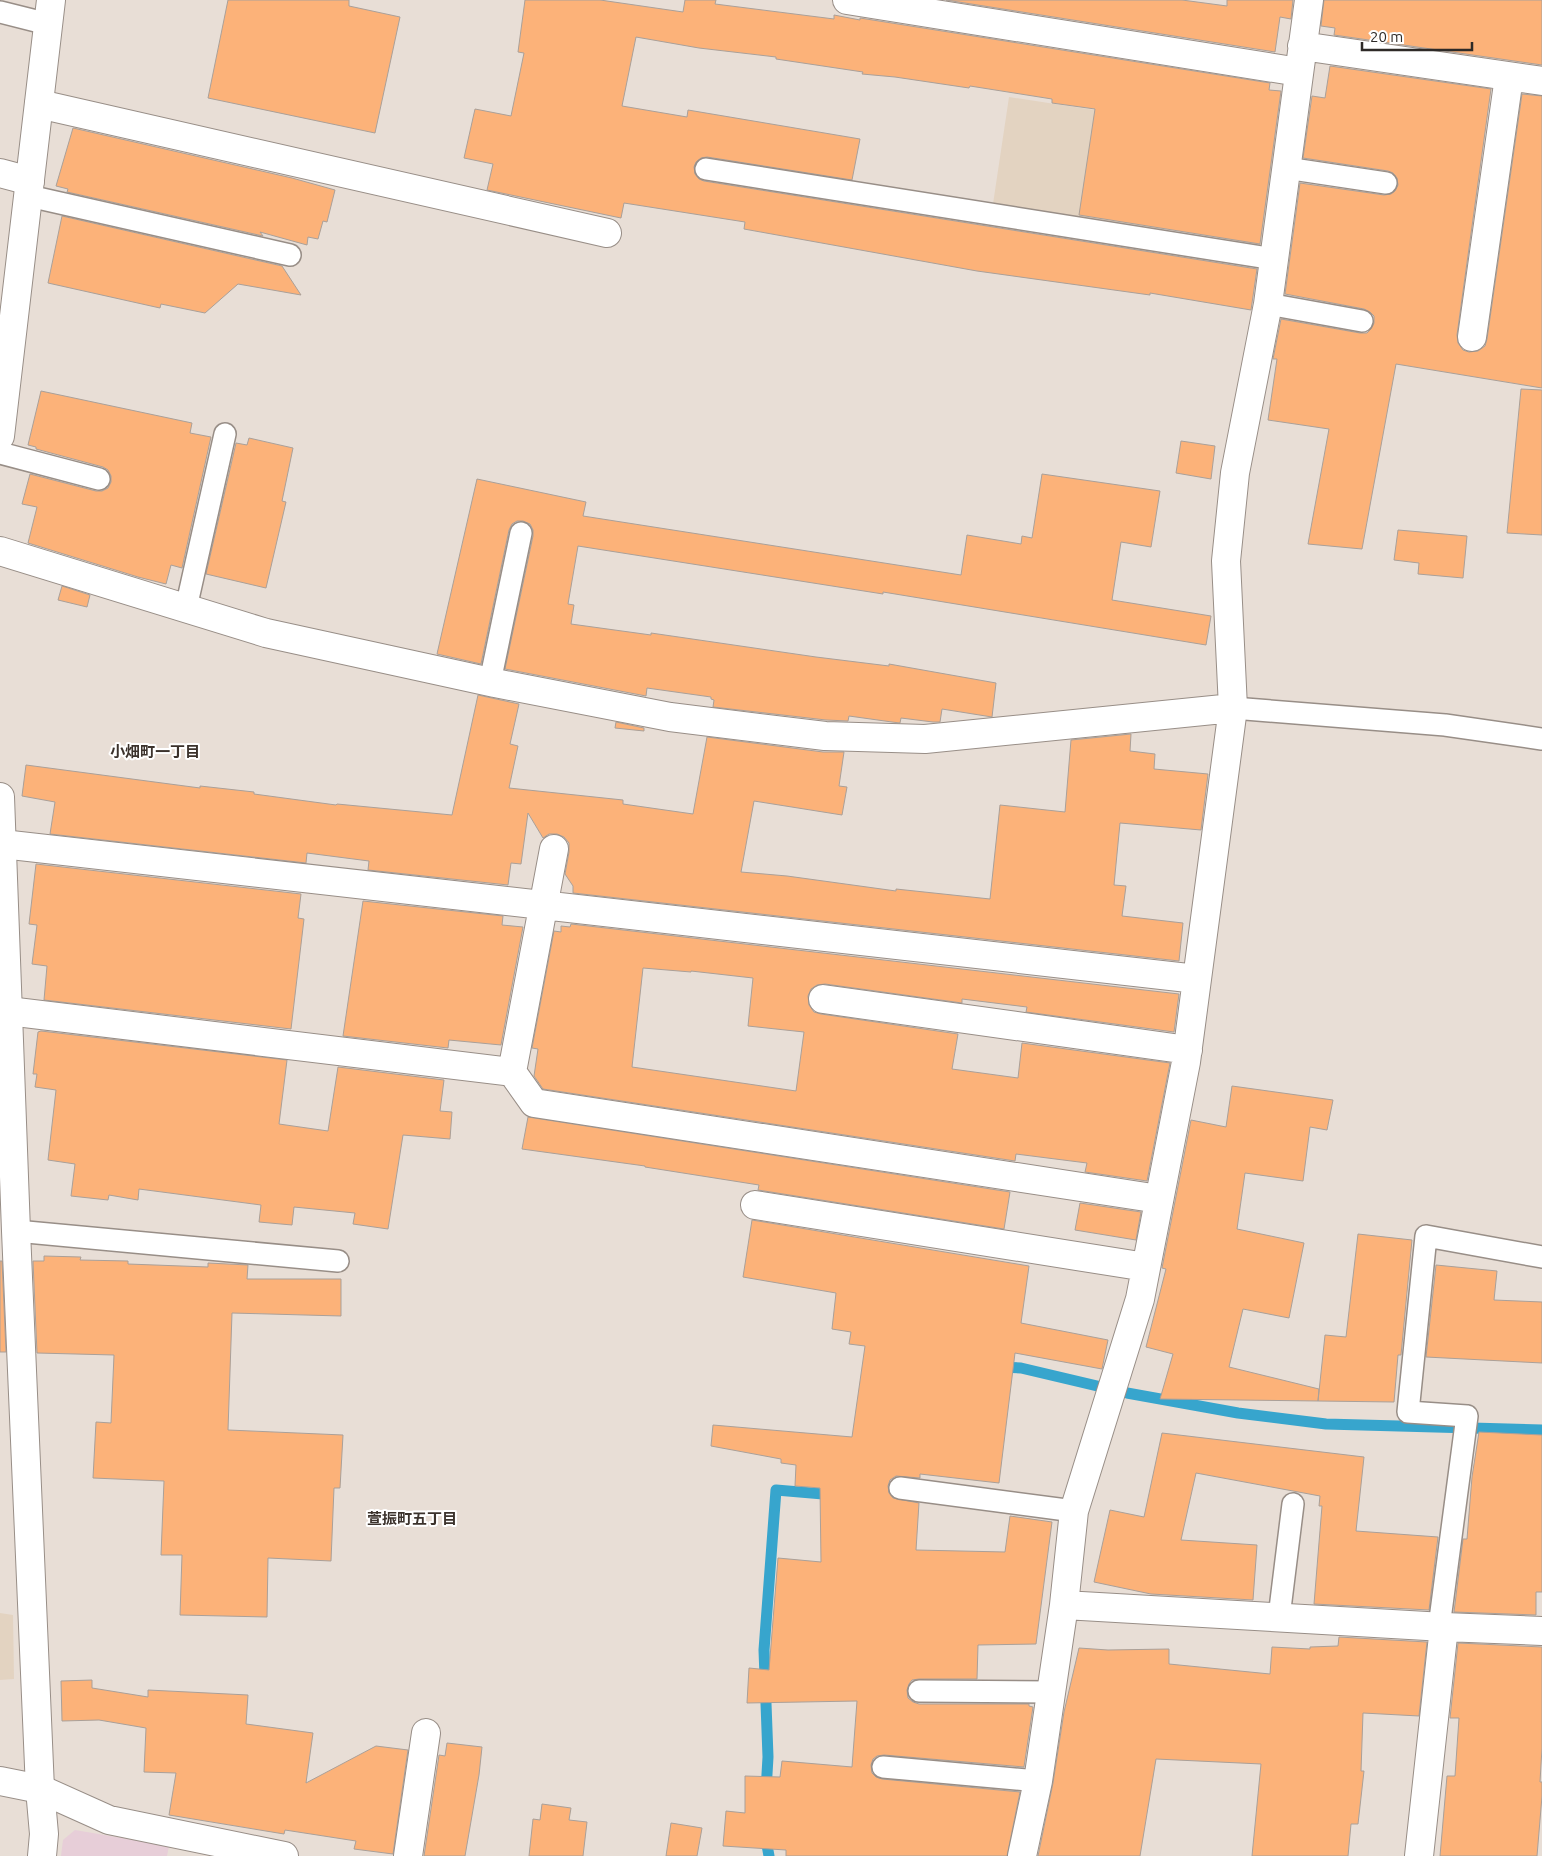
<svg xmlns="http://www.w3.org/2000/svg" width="1542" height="1856" font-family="Ubuntu,'Noto Sans JP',sans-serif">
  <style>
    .commercial { fill: #e7ced8 }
    .industrial { fill: #e3d3c1 }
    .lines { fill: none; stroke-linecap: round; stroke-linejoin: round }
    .stream { stroke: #37a5cd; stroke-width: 11 }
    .building { fill: #fcb279; stroke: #aaa099; fill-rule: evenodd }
    .service-casing { stroke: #988e87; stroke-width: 24 }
    .minor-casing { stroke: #988e87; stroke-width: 30 }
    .tertiary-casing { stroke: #988e87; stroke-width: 30 }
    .service { stroke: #fff; stroke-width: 21 }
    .minor { stroke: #fff; stroke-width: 28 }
    .tertiary { stroke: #fff; stroke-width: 28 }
    .labels { text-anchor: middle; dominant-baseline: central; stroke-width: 4; stroke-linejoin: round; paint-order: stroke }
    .neighbourhood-label { font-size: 15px; font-weight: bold; fill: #3b322c; stroke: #fff }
  </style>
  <rect width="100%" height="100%" fill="#e8ded6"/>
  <path class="commercial" d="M75,1830L169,1846L167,1856H61L63,1840Z"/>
  <path class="industrial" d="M1009,97L1277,138L1261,245L1217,238L1225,190L1172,182L1164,230L993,204Z
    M0,1613L13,1615L14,1679L0,1680Z"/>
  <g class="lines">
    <path class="stream" d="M999,1367L1021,1368L1127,1393L1238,1413L1326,1424L1542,1430
      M766,1791L768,1757L764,1650L776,1490L835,1495
      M765,1834L769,1856"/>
  </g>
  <path class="building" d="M228,0H349V6L400,17L375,133L208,98Z
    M525,0H600L683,12L685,0H716L715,4L834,19V15L860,20V18L1270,83L1269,90L1281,91L1260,244L1079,215L1095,109L1052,103V99L970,86L969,88L895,77L862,74L863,72L776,59V57L699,48L636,37L622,106L687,117L688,110L860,139L852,180L707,157L701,158L696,162L694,167L695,174L699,179L704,181L1257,269L1251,310L1150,293V295L977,271L744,229L745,222L624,203L621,218L487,190L493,164L464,158L475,109L511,116L524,53L518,52Z
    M946,0H1182L1227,6V0H1293L1291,19L1280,17L1275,52Z
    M1324,0H1542V65L1334,35L1335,28L1321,26Z
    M1330,66L1491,89L1457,335L1458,343L1463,350L1469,352L1478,351L1485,346L1487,339L1522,94L1542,96V388L1396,364L1362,549L1308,544L1329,429L1268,420L1277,359H1273L1281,319L1360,333H1367L1371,329L1374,323V316L1370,312L1364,309L1285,294L1300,183L1384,195L1391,194L1395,191L1398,185L1397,178L1393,173L1388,171L1303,158L1312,96L1325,98Z
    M73,128L292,178L335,190L327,222L323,221L318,239L308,237L307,245L260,232L263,236L67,192L68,189L56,186Z
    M62,216L282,266L301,295L238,284L205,313L161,304L160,308L48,283Z
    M1521,389L1542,390V535L1507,533Z
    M41,391L192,423L190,433L211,437L182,568L171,565L166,584L138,577L28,543L37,507L22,504L30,474L96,491H102L108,488L111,482V476L108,470L103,467L36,449V447L28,445Z
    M249,438L293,448L282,501L286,502L266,588L206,574L236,443L247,445Z
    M1181,441L1215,446L1211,479L1176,473Z
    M1042,474L1160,491L1151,547L1121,542L1112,600L1211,616L1206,645L883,592V594L578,546L568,604L574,605L571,624L651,635V633L816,657L889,666V664L996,683L992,717L942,709L940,722H933L901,718L900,723L892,722L849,716L848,721L826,720L713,707L714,700L711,699V697L647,688L646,696L505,669L533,536V530L530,524L523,521H517L512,524L509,530L481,664L437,654L477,479L586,502L583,516L961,575L967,535L1021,544L1022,536L1032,538Z
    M1398,530L1467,536L1463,578L1418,574L1419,563L1394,560Z
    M62,586L90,595L87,607L58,600Z
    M478,695L519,704L510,744L518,746L509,788L623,800V804L693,814L707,737L823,752H844L839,786L847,787L842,815L754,801L741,872L787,876L896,891V889L990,899L1000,805L1065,812L1071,740L1131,734L1130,751L1155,754L1154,769L1208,774L1201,830L1120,823L1114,885L1126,886L1122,916L1183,923L1179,961L573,893V886L565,874L569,852V843L564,837L557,834H549L543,838L528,813L521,864L511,863L508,885L368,870L369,861L307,853L306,863L50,834L55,802L22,796L26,765L200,788V786L254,792V794L336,805L337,804L452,815Z
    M616,722L644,728V731L615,728Z
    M36,864L301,894L298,918L304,919L291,1029L44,1000L47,966L32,964L37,925L29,924Z
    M363,901L503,916L502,925L523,927L501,1045L449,1040L448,1048L343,1036Z
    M571,924L1179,994L1174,1032L1026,1012L1027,1007L962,999V1003L825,984L817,985L811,989L808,996L809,1005L814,1012L821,1014L958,1034L952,1069L1018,1078L1022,1043L1170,1063L1147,1181L1085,1172L1087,1163L1016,1154L1015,1161L543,1089L534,1076L538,1049L532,1048L554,931L561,932V926L570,927ZM643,968L691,972V971L753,978L748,1026L804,1032L796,1091L632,1067Z
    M41,1031L287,1060L279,1124L328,1131L338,1067L444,1080L440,1111L452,1112L450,1139L403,1135L388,1229L353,1224L355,1213L294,1207L292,1225L259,1222L261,1205L139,1189L138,1200L109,1195L108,1200L71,1196L75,1164L48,1160L56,1090L35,1087L37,1074H33L38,1032Z
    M1232,1086L1333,1100L1327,1130L1310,1127L1303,1181L1245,1173L1237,1229L1304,1243L1289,1318L1243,1309L1229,1367L1319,1389L1318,1401L1160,1399L1173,1354L1146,1347L1166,1269L1162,1268L1191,1120L1226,1127Z
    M528,1117L1010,1192L1004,1229L758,1190L759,1185L645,1167V1166L522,1149Z
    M1080,1203L1141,1212L1136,1240L1075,1230Z
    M752,1220L1029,1266L1021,1323L1108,1340L1102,1369L1015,1353L999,1483L920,1474V1478L896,1476L890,1480L888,1486L889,1493L893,1498L919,1503L916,1550L1005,1552L1010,1516L1052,1522L1036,1644L978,1645L977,1679H919L912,1680L909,1684L907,1690L908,1698L913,1702L919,1704H1029V1706L1033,1707L1024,1767L884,1755L877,1756L873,1759L871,1765L872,1773L876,1777L882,1779L1020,1792L1007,1856H786V1850L723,1846L726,1811L745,1813V1776L780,1777L782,1761L852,1767L857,1701L747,1703L749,1668L769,1670L778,1558L821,1562L820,1488L795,1486L796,1465L781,1463V1459L711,1446L713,1425L852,1437L865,1346L849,1344L851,1332L832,1329L836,1293L743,1277Z
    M1358,1234L1412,1240L1401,1355H1398L1394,1402L1318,1401L1325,1335L1346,1337Z
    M44,1256L81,1257L80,1260L128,1261V1264L208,1267V1263L248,1265L247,1279H341V1316L232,1313L228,1430L343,1435L340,1488H334L331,1561L268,1558L267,1617L180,1615L182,1555H161L164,1481L93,1478L96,1422L111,1423L114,1355L37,1353L33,1261H44Z
    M0,1261H2L6,1352H0Z
    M1436,1265L1497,1271L1494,1300L1542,1302V1363L1426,1357Z
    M1479,1432L1542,1435V1592H1536V1615L1454,1612L1463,1539H1467L1472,1477Z
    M1162,1433L1364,1457L1356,1531L1438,1537L1429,1610L1314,1604L1322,1506H1319L1320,1496L1196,1473L1181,1540L1257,1545L1253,1600L1151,1594L1094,1582L1110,1510L1144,1517Z
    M1339,1637L1427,1642L1419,1716L1363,1713L1361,1771H1364L1358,1824H1351L1348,1856H1252L1261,1764L1156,1759L1140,1856H1038L1053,1783L1064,1712L1079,1648L1108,1650L1169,1649V1664L1270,1674L1272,1647L1310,1649V1647L1338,1646Z
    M1458,1643L1542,1647V1748L1540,1782H1542V1796L1537,1856H1440L1447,1776H1455L1459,1718H1450Z
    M92,1680V1688L148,1697V1690L248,1695L246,1724L313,1733L306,1783L376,1746L408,1750L393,1854L354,1849L356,1841L285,1830L284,1834L169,1815L176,1773L144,1772L146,1728L99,1720L62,1721L61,1681Z
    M447,1743L482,1747L479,1775L465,1856H424L439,1755L445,1756Z
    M542,1804L571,1808L569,1820L587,1822L583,1856H529L533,1819L540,1820Z
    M671,1823L702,1828L697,1856H666Z"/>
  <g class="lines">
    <g class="service-casing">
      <path id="service" d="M0,12L48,24
        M1286,168L1386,183
        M706,169L1274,259
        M29,196L290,255
        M1268,304L1362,321
        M0,453L99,479
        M186,608L225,434
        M490,682L521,533
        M1233,708L1445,725L1542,739
        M16,1231L338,1261
        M900,1488L1074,1511
        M1279,1617L1293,1504
        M1439,1627L1467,1416L1408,1412L1426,1236L1542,1257
        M919,1691L1051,1692
        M883,1767L1038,1781"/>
    </g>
    <g class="minor-casing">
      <path id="minor" d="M847,0L1299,72
        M1302,46L1542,81
        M39,104L607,233
        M0,173L30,181
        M1472,337L1509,77
        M0,551L266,633L495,683L670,717L825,736L925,739L1233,708
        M2,844L1197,979
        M554,849L512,1072L534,1103L1159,1199
        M823,999L1188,1050
        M8,1011L512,1072
        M755,1205L1146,1267
        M1064,1605L1444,1627L1542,1631
        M0,1781L40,1789L109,1820L284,1856
        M408,1856L426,1733
        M1022,1856L1038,1781L1064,1605L1074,1511L1140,1299L1186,1062L1233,708L1226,561L1235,473L1268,304L1309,0
        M1419,1856L1444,1627"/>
    </g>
    <g class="tertiary-casing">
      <path id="tertiary" d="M0,436L51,0
        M0,797L16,1231L40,1789L44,1834L42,1856"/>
    </g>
    <use href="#service" class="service"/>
    <use href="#minor" class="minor"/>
    <use href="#tertiary" class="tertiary"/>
  </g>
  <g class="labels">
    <g class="neighbourhood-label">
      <text x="155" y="751">小畑町一丁目</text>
      <text x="412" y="1518">萱振町五丁目</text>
    </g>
  </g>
  <path d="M1362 42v8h110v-8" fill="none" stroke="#2e2a27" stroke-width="2.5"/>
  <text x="1370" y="42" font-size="15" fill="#2e2a27" stroke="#ffffff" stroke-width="4" paint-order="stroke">20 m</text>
</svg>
